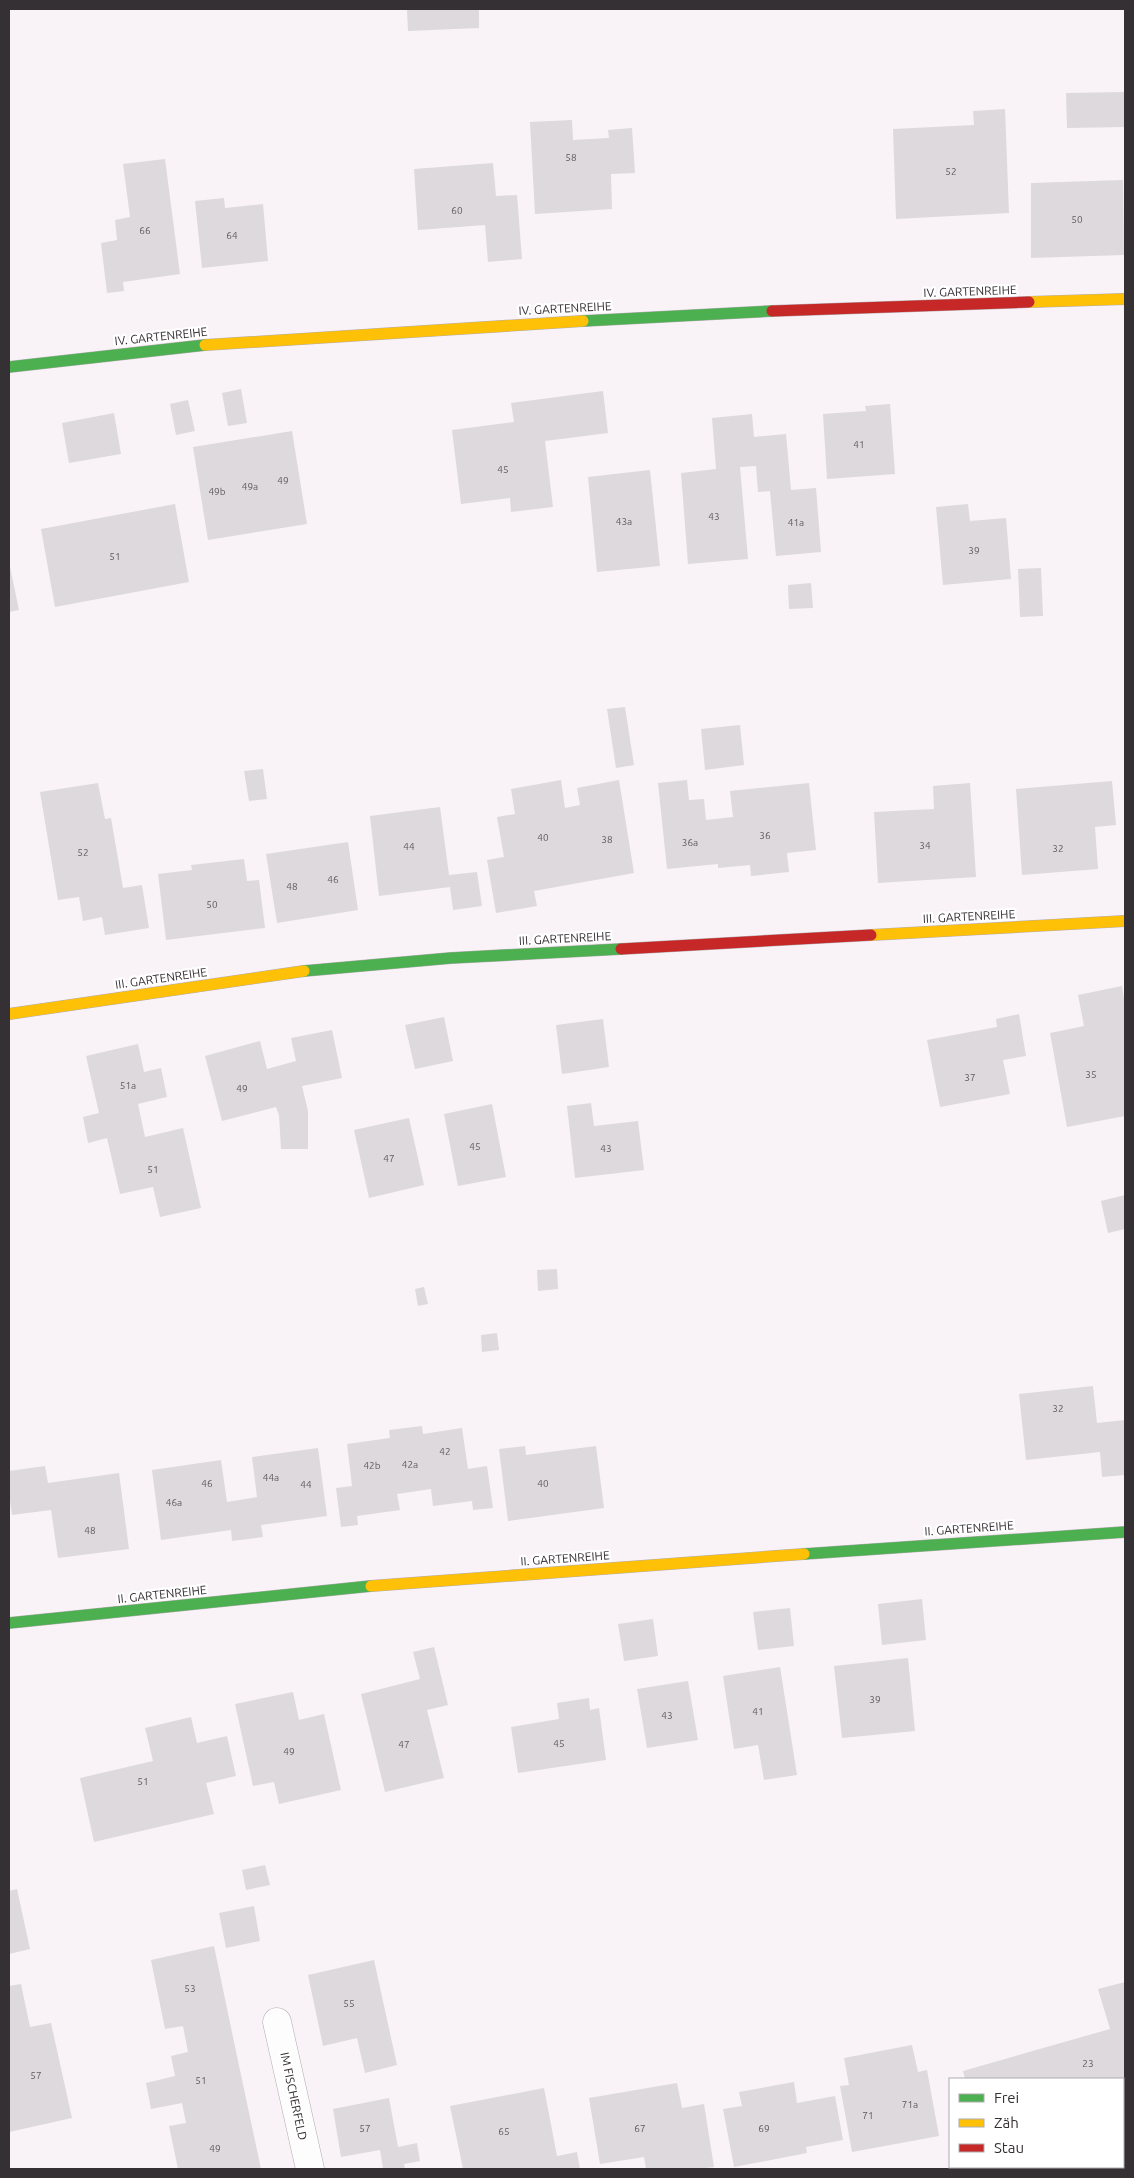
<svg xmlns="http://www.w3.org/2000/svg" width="1134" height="2178" font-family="Ubuntu,sans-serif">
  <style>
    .building { fill: #ddd9dc }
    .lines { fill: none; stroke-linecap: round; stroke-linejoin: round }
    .street-casing { stroke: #b1acb0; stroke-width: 29 }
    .fast-casing { stroke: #b1acb0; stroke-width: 12 }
    .slow-casing { stroke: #b1acb0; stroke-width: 12 }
    .jam-casing { stroke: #b1acb0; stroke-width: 12 }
    .path { stroke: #d8d6d8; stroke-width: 3; stroke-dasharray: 1 4; stroke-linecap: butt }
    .street { stroke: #fefdfe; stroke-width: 28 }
    .fast { stroke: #4caf50; stroke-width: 11 }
    .slow { stroke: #ffc107; stroke-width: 11 }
    .jam { stroke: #c62828; stroke-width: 11 }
    .labels { text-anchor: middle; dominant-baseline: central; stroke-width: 4.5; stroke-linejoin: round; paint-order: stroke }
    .number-label { font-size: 10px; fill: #5f5a5e }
    .street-label { font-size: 12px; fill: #353034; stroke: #fff }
  </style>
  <rect width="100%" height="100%" fill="#f9f3f8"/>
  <path class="building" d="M407,9H479V28L408,31Z
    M1125,92V127L1067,128L1066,93Z
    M1005,109L1009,213L896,219L893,129L974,125L973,111Z
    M572,120L573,140L609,138L608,130L632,128L635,173L611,174L612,209L535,214L530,122Z
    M165,159L180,274L123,282L124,291L107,293L101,243L117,240L115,220L130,217L123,164Z
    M493,163L496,196L517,195L522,259L488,262L485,225L418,230L414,169Z
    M1123,180L1124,255L1031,258V183Z
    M224,198L225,208L263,204L268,261L202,268L195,201Z
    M241,389L247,423L228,426L222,393Z
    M603,391L608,433L545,441L553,507L511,512L510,498L461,504L452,430L514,422L511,403Z
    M188,400L195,431L176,435L170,404Z
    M890,404L895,474L827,479L823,414L866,411L865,406Z
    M114,413L121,454L69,463L62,423Z
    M752,414L754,437L786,434L791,490L816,488L821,552L776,556L770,491L758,492L756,466L740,467L748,559L688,564L681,473L716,469L712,418Z
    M292,431L307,524L208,540L193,447Z
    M650,470L660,566L597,572L588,477Z
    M175,504L189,582L55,607L41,529Z
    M968,504L970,521L1006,518L1011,579L943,585L936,507Z
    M9,562L19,610L9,612Z
    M1041,568L1043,616L1020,617L1018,569Z
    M811,583L813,608L789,609L788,585Z
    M625,707L634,765L616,768L607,709Z
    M740,725L744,765L705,770L701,729Z
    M263,769L267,799L249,801L244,771Z
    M561,780L565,808L580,805L577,788L619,780L634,873L534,891L537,906L496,913L487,860L504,857L497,817L515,814L511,789Z
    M687,780L689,800L704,799L706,820L733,817L730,791L809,783L816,850L787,853L789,872L751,876L750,865L718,868V864L667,869L658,783Z
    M1112,781L1116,825L1095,827L1098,869L1022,875L1016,789Z
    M98,783L105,819L111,818L123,888L142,885L149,928L105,935L102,917L83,921L79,897L58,900L40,792Z
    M970,783L976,877L878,883L874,812L934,809L933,786Z
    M440,807L449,875L477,872L482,906L453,910L450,887L379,896L370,816Z
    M348,842L358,910L277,923L266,854Z
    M244,859L247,881L259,880L265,928L166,940L158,874L192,870L191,865Z
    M1122,986L1125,1005V1116L1067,1127L1050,1033L1084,1026L1078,995Z
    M1019,1014L1026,1056L1003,1060L1010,1094L940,1107L927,1040L997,1027L996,1019Z
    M444,1017L453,1061L415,1069L405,1025Z
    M603,1019L609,1067L562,1074L556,1025Z
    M332,1030L342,1078L302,1086L308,1111V1149H281L279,1115L276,1107L222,1121L205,1056L260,1041L267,1069L296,1061L291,1038Z
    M138,1044L144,1072L161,1068L167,1097L138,1104L145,1137L183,1128L201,1208L160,1217L153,1187L120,1194L107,1138L88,1143L83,1117L99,1113L86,1056Z
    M591,1103L594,1126L638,1121L644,1170L575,1178L567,1106Z
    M492,1104L506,1177L458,1186L444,1114Z
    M409,1118L424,1185L369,1198L354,1130Z
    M1125,1195V1229L1108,1233L1101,1201Z
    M557,1269L558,1289L538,1291L537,1270Z
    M424,1287L428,1304L418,1306L415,1289Z
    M497,1333L499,1350L482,1352L481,1335Z
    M1093,1386L1097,1423L1125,1420V1475L1102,1477L1100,1452L1026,1460L1019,1394Z
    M422,1426L423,1434L462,1428L468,1469L487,1466L493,1508L473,1510L472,1501L433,1506L431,1489L397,1494L400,1510L357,1516L358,1525L341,1527L336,1488L352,1486L347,1444L390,1438L389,1430Z
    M525,1446L526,1455L596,1446L604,1508L508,1521L499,1449Z
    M318,1448L327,1516L261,1525L263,1537L232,1541L231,1530L161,1540L152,1470L221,1460L227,1502L257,1497L252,1457Z
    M45,1466L48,1483L119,1473L129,1549L58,1558L51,1510L12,1515L9,1494V1471Z
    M922,1599L926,1640L882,1645L878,1604Z
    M790,1608L794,1646L758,1650L753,1612Z
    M653,1619L658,1656L624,1661L618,1624Z
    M434,1647L448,1705L427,1710L444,1778L385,1792L361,1694L420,1679L413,1652Z
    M908,1658L915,1731L842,1738L834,1666Z
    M780,1667L797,1775L764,1780L758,1745L734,1749L723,1676Z
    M688,1681L698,1740L647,1748L637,1689Z
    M293,1692L299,1720L324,1714L341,1790L279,1804L274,1782L253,1786L235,1704Z
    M589,1698L590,1710L599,1708L606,1760L518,1773L511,1727L559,1719L557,1703Z
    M191,1717L197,1743L227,1736L236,1776L206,1783L214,1814L94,1842L80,1778L153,1761L145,1728Z
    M265,1865L270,1885L246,1890L242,1870Z
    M17,1889L30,1949L9,1954V1891Z
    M254,1906L260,1941L226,1948L219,1913Z
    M214,1946L234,2042L261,2169H178L169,2126L186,2123L182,2103L151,2109L146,2083L175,2076L171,2056L188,2052L183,2026L165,2029L151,1960Z
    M374,1960L397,2065L365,2073L357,2038L323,2046L308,1975Z
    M1125,1982V2087L1123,2088V2079H965L963,2071L1110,2029L1098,1989Z
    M21,1984L30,2027L51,2023L72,2118L9,2132V1986Z
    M912,2045L918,2072L927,2070L939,2136L852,2152L840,2086L849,2085L844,2058Z
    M794,2082L797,2103L835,2096L843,2140L806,2147L807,2153L734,2167L723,2109L742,2106L739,2092Z
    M677,2083L682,2108L704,2104L714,2167L698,2169H646L644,2157L600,2164L589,2098Z
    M544,2088L557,2156L577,2152L580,2169H463L450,2106Z
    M389,2098L398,2147L417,2143L420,2161L404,2164L405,2169H383L380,2150L341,2157L333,2109Z"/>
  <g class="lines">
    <g class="street-casing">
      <path id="street" d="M277,2022L310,2169"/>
    </g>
    <g class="fast-casing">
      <path id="fast" d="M583,321L772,311
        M9,367L205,345
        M304,971L451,958L621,949
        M804,1554L1125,1532
        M9,1623L371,1586"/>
    </g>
    <g class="slow-casing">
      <path id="slow" d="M1029,302L1125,299
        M205,345L583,321
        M871,935L1125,921
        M9,1014L304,971
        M371,1586L804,1554"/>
    </g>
    <g class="jam-casing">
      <path id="jam" d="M772,311L1029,302
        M621,949L871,935"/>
    </g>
    <path class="path" d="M1123,2165L1125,2164
      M1092,2169L1109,2167"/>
    <use href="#street" class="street"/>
    <use href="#fast" class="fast"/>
    <use href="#slow" class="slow"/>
    <use href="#jam" class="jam"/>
  </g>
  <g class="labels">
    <g class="number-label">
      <text x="571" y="157">58</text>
      <text x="951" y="171">52</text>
      <text x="457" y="210">60</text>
      <text x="1077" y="219">50</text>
      <text x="145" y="230">66</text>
      <text x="232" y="235">64</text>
      <text x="859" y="444">41</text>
      <text x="503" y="469">45</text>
      <text x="283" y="480">49</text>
      <text x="250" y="486">49a</text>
      <text x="217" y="491">49b</text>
      <text x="714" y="516">43</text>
      <text x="624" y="521">43a</text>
      <text x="796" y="522">41a</text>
      <text x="974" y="550">39</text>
      <text x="115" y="556">51</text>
      <text x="765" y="835">36</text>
      <text x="543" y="837">40</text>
      <text x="607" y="839">38</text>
      <text x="690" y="842">36a</text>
      <text x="925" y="845">34</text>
      <text x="409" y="846">44</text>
      <text x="1058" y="848">32</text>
      <text x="83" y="852">52</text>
      <text x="333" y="879">46</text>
      <text x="292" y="886">48</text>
      <text x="212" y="904">50</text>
      <text x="1091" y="1074">35</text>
      <text x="970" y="1077">37</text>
      <text x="128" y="1085">51a</text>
      <text x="242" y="1088">49</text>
      <text x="475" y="1146">45</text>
      <text x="606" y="1148">43</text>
      <text x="389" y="1158">47</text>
      <text x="153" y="1169">51</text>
      <text x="1058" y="1408">32</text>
      <text x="445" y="1451">42</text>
      <text x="410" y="1464">42a</text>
      <text x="372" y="1465">42b</text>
      <text x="271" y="1477">44a</text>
      <text x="207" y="1483">46</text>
      <text x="543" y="1483">40</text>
      <text x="306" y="1484">44</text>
      <text x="174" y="1502">46a</text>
      <text x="90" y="1530">48</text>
      <text x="875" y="1699">39</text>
      <text x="758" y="1711">41</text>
      <text x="667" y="1715">43</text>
      <text x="559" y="1743">45</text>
      <text x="404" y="1744">47</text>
      <text x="289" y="1751">49</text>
      <text x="143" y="1781">51</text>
      <text x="190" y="1988">53</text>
      <text x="349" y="2003">55</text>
      <text x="1088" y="2063">23</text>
      <text x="36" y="2075">57</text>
      <text x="201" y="2080">51</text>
      <text x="910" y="2104">71a</text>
      <text x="868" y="2115">71</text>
      <text x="365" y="2128">57</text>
      <text x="640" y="2128">67</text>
      <text x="764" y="2128">69</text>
      <text x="504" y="2131">65</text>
      <text x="215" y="2148">49</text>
    </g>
    <g class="street-label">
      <text transform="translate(970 291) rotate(-2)">IV. GARTENREIHE</text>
      <text transform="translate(565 308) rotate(-3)">IV. GARTENREIHE</text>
      <text transform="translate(161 336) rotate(-6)">IV. GARTENREIHE</text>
      <text transform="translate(969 916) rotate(-3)">III. GARTENREIHE</text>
      <text transform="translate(565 938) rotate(-3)">III. GARTENREIHE</text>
      <text transform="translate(161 978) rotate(-8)">III. GARTENREIHE</text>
      <text transform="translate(969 1528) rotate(-4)">II. GARTENREIHE</text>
      <text transform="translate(565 1558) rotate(-4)">II. GARTENREIHE</text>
      <text transform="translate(162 1594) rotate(-6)">II. GARTENREIHE</text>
      <text transform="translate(294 2096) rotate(78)">IM FISCHERFELD</text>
    </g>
  </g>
  <rect width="1134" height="2178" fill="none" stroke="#353034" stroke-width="20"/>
  <rect x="949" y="2078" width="175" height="90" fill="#ffffff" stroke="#aeacae"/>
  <rect x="959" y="2094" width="25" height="8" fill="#4caf50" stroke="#aeacae"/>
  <text x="994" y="2103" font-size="15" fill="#353034">Frei</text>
  <rect x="959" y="2119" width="25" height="8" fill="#ffc107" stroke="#aeacae"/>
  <text x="994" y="2128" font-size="15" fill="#353034">Zäh</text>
  <rect x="959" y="2144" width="25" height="8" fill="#c62828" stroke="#aeacae"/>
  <text x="994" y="2153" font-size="15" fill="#353034">Stau</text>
</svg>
